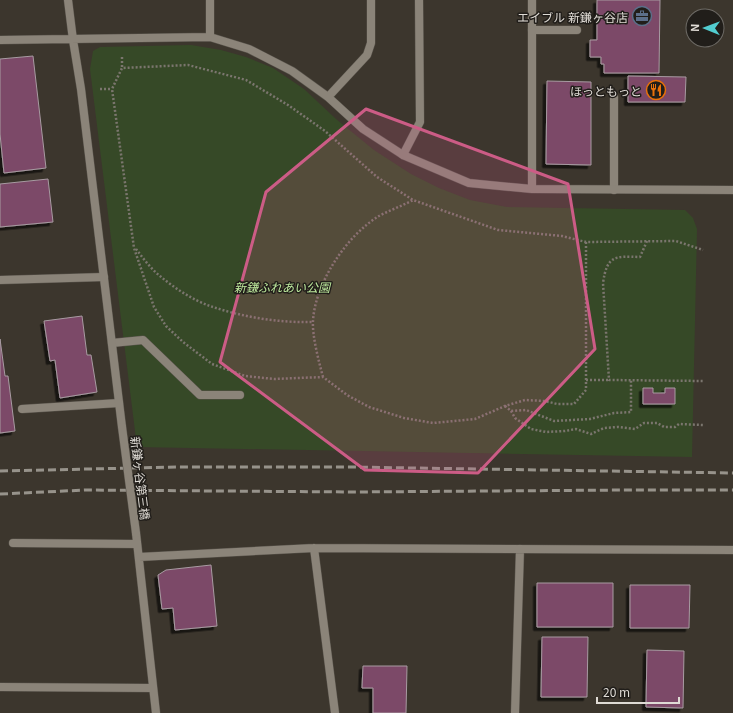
<svg xmlns="http://www.w3.org/2000/svg" width="733" height="713" font-family="Georgia,'Noto Sans JP',serif">
  <style>
    .green { fill: #364927 }
    .building { fill: #7c4967; stroke: #a89ba2; filter: url(#shadow) }
    .lines { fill: none; stroke-linecap: round; stroke-linejoin: round }
    .service-casing { stroke: #58534b; stroke-width: 9 }
    .minor-casing { stroke: #58534b; stroke-width: 9 }
    .path { stroke: #7b766e; stroke-width: 2.5; stroke-dasharray: 2 2; stroke-linecap: butt }
    .service { stroke: #8b8479; stroke-width: 8 }
    .minor { stroke: #8b8479; stroke-width: 8 }
    .rail { stroke: #97938b; stroke-width: 3; stroke-dasharray: 8 4; stroke-linecap: butt }
    .minor-bridge-casing { stroke: #58534b; stroke-width: 9; stroke-linecap: butt }
    .minor-bridge { stroke: #8b8479; stroke-width: 8 }
    .marked { fill: #cc5c86; fill-opacity: 0.2; stroke: #cc5c86; stroke-width: 3; stroke-linejoin: round }
    .labels { text-anchor: middle; dominant-baseline: central; stroke-width: 3; stroke-linejoin: round; paint-order: stroke }
    .poi-label { font-size: 12px; fill: #dfdbd5; stroke: #211e1a; text-anchor: end }
    .park-label { font-size: 12px; font-style: italic; fill: #bde99d; stroke: #211e1a }
    .street-label { font-size: 12px; fill: #dfdbd5; stroke: #211e1a }
  </style>
  <defs>
    <filter id="shadow"><feDropShadow dx="-3.5" dy="3.5" stdDeviation="0" flood-color="#0009"/></filter>
  </defs>
  <rect width="100%" height="100%" fill="#3c362d"/>
  <path class="green" d="M191,45L221,50L246,57L273,68L304,89L336,119L374,150L411,174L439,188L470,200L507,207L685,210L693,218L697,229L692,457L137,447L90,69L93,51L100,47Z"/>
  <path class="building" d="M597,0H660L659,73H604V64H601V57H590V40H597Z
    M33,56L46,168L4,173L0,134V59Z
    M628,76L686,77L685,102H628Z
    M547,81L591,82V165L546,164Z
    M48,179L53,222L0,227V184Z
    M82,316L87,355H91L97,392L60,398L55,360L50,361L44,321Z
    M0,339L5,376H8L15,431L0,433Z
    M643,388H653V393H665V388H675V404H643Z
    M211,565L217,626L175,630L173,608L162,609L158,575L166,570Z
    M537,583H613V627H537Z
    M630,585H690L689,628H630Z
    M542,637H588L587,697H541Z
    M647,650L684,651L683,708L646,707Z
    M363,666H407L406,713H373V688H362Z"/>
  <g class="lines">
    <g class="service-casing">
      <path id="service" d="M532,30H577
        M614,97V190
        M403,155L420,122L419,0
        M0,280L104,277
        M112,343L143,340L200,395H240
        M22,409L119,403"/>
    </g>
    <g class="minor-casing">
      <path id="minor" d="M68,0L73,40L81,89L122,427
        M210,37V0
        M0,40L210,37L249,49L292,71L328,97L363,129L403,155L469,183L532,189L733,190
        M328,97L367,55L371,43V0
        M532,189V0
        M136,533L156,713
        M13,543L137,544
        M314,548L335,713
        M139,557L314,548L733,550
        M0,687L152,688
        M515,713L520,549"/>
    </g>
    <path class="path" d="M122,57V68
      M100,89H112
      M647,241L640,257C615,256 607,255 603,283L609,380L703,381
      M586,242V390L574,404H557L545,401L525,400L505,406L475,419L433,423L404,418L369,407L347,395L323,377L274,379L245,376L212,364L183,342L166,326L154,307L134,248L112,89L122,68L188,65L246,80L288,105L325,131L377,177L413,200L498,230L562,236L586,242L676,241L703,250
      M136,249C143,258 151,269 160,276C174,288 193,300 210,306C242,317 279,323 313,322
      M323,377C319,362 312,336 313,321C315,283 347,235 379,216C390,210 402,206 413,200
      M586,380H609
      M505,406L511,411L526,410L554,421L590,419L614,413L631,412V380
      M511,411L515,418L531,429L546,432L565,431L576,429L591,434L604,428L618,427L635,429L644,423H657L664,427H675L679,424L703,425"/>
    <use href="#service" class="service"/>
    <use href="#minor" class="minor"/>
    <path class="rail" d="M0,471L179,467H348L733,473
      M0,494L86,490L354,492L625,490H733"/>
    <g class="minor-bridge-casing">
      <path id="minor-bridge" d="M122,427L136,533"/>
    </g>
    <use href="#minor-bridge" class="minor-bridge"/>
  </g>
  <path class="marked" d="M366,109L568,184L595,349L478,473L365,470L220,362L266,192Z"/>
  <defs>
    <g id="office-ring" transform="scale(1)"><circle r="9.5" fill="#211e1a" stroke="#5c6f8a" stroke-width="1.5"/><path d="M-6-3h4V-5.5h4V-3h4V5H-6ZM-1-4.5V-3h2v-1.5ZM-6 0V1H6V0Z" fill="#5c6f8a"/></g>
    <g id="restaurant-ring" transform="scale(1)"><circle r="9.5" fill="#211e1a" stroke="#e8710a" stroke-width="1.5"/><path d="M-5-6h1v4h1v-4h1v4h1v-4h1v5L-1.5 .5V6h-2V.5L-5-1ZM5-6V6H3V1.5H1.5Q1.5-4 5-6Z" fill="#e8710a"/></g>
  </defs>
  <g fill-rule="evenodd">
    <use href="#office-ring" x="642" y="16"/>
    <use href="#restaurant-ring" x="656" y="90"/>
  </g>
  <g class="labels">
    <g class="poi-label">
      <text x="628" y="16">エイブル 新鎌ヶ谷店</text>
      <text x="642" y="90">ほっともっと</text>
    </g>
    <g class="park-label">
      <text x="282" y="286">新鎌ふれあい公園</text>
    </g>
    <g class="street-label">
      <text transform="translate(141 478) rotate(83)">新鎌ヶ谷第三橋</text>
    </g>
  </g>
  <g transform="translate(705 28) rotate(271)"><circle r="19" fill="#211e1a" stroke="#6d6a65"/>
  <path d="M0-3L7 15L0 10L-7 15Z" fill="#52cdd0"/>
  <text y="-6" font-size="11" font-weight="bold" text-anchor="middle" fill="#dfdbd5">N</text>
  </g>
  <path d="M597 697v6h82v-6" fill="none" stroke="#dfdbd5" stroke-width="2"/>
  <text x="603" y="697" font-size="12" fill="#dfdbd5" stroke="#211e1a" stroke-width="3" paint-order="stroke">20 m</text>
</svg>
